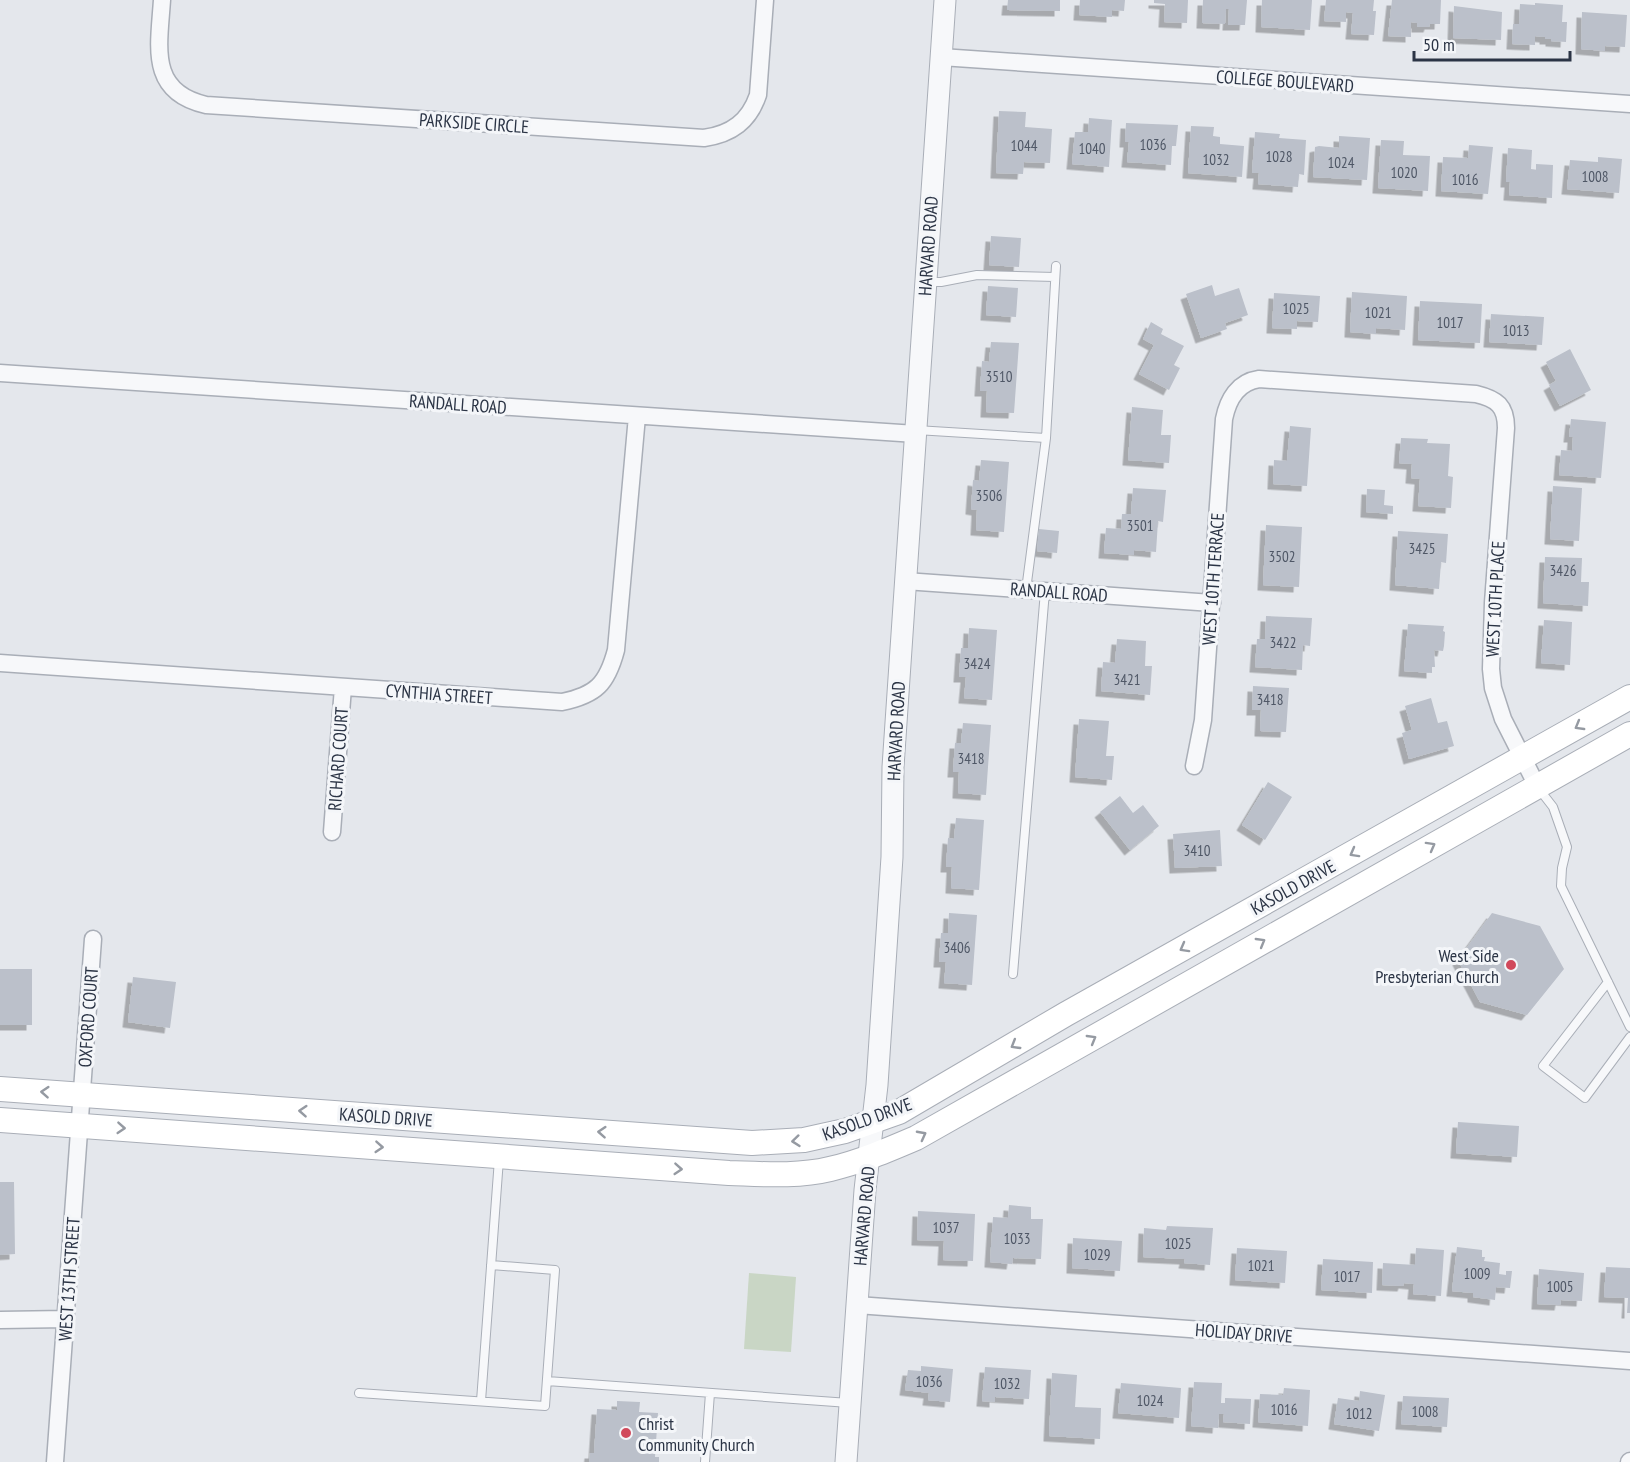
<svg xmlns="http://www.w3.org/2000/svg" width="1630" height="1462" font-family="'PT Sans Narrow',sans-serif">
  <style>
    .green { fill: #c9d6c5 }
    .building { fill: #bbc0ca; filter: url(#shadow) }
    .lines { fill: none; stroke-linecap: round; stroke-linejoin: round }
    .service-casing { stroke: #a9aeb7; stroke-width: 10 }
    .minor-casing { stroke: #a9aeb7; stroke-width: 19 }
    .tertiary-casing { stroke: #a9aeb7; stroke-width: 23 }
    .secondary-casing { stroke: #a9aeb7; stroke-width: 26 }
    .service { stroke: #f7f8fa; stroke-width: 8 }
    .minor { stroke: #f7f8fa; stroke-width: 16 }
    .tertiary { stroke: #f7f8fa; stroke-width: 21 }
    .secondary { stroke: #fff; stroke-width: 24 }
    .oneway { stroke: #959aa2 }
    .poi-dot { fill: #d1495b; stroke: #f4f6f9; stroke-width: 2 }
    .labels { text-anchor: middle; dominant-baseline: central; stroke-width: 6; stroke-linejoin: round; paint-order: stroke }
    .number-label { font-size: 15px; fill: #4f5766 }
    .street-label { font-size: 18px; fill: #2b3445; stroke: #f4f6f9 }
    .poi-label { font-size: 18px; fill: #2b3445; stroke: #f4f6f9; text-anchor: end }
  </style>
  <defs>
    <filter id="shadow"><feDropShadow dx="-5.5" dy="5.5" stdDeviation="0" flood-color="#0004"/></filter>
  </defs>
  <rect width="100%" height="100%" fill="#e4e7ec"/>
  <path class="green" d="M749,1273L796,1277L791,1352L744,1349Z"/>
  <path class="building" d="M1008,0H1060V11L1007,10Z
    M1080,0H1125L1124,11L1112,10V17L1079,15Z
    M1154,0H1188L1187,23L1164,22L1165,4L1154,3Z
    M1203,0H1247L1245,25H1228L1229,9H1226L1225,24L1202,23Z
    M1262,0H1312L1310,30L1261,27Z
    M1326,0H1374L1373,11H1376L1374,35L1351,34L1353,13L1346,12V22L1324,21Z
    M1392,0H1441L1440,24H1430L1429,27H1417V23L1411,22V37L1388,36Z
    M1535,3L1563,5L1562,22H1567L1566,42L1551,41V39H1545V37L1535,36V45L1512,44L1513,24H1519L1520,4L1535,5Z
    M1454,6L1502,12L1501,40L1453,38Z
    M1582,12L1627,15L1625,47L1605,46V51L1581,49Z
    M999,111L1026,112L1025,127L1052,129L1050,163L1024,162L1023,174L996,173Z
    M1089,118L1112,120L1109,167L1072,164L1075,132H1088Z
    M1126,123L1178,125L1176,146H1172L1171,165L1127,162L1129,142H1125Z
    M1191,126L1214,127L1213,136L1220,137V144L1244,146L1242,177L1188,173Z
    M1255,132L1280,134L1279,138L1306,140L1304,175L1299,174L1298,187L1258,184L1259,173H1252Z
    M1339,136L1370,138L1367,180L1313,177L1315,147L1319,146L1339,148Z
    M1381,140L1404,141L1403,155L1430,156L1428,191L1378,188Z
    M1469,145L1493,147L1488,194L1441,191L1443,157L1468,158Z
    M1508,148L1532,150L1531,169L1536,170V164L1553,165L1552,198L1509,195L1510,182H1506Z
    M1598,157L1622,159L1619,193L1567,189L1570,160L1598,162Z
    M991,236L1021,238L1019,267L989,265Z
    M1212,285L1215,296L1239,288L1248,315L1225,323L1227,329L1201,338L1186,294Z
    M988,286L1018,288L1016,317L986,315Z
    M1352,292L1407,296L1405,330L1376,328V334L1350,332Z
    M1274,293L1320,296L1318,322L1297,321V329L1272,328Z
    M1420,301L1482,304L1480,343L1418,340Z
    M1491,314L1544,317L1542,345L1489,342Z
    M1151,322L1163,329L1161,334L1184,346L1174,365L1180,368L1169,390L1139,374L1154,345L1143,339Z
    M991,342L1019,343L1014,413L986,412L987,391H980L982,361L989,362Z
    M1570,349L1591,390L1560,406L1549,385L1556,381L1546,362Z
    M1132,407L1163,410L1161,435H1171L1169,463L1128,460Z
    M1571,419L1606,422L1601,478L1559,475L1561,450L1572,451L1573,437H1569Z
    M1290,426L1311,428L1307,486L1273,484L1274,460L1287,461Z
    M1401,438L1428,439L1427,443L1450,444L1448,476L1453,477L1451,508L1418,506L1420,479L1411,478L1412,464L1399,463Z
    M981,460L1009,462L1004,532L976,530L977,510L971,509L973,480L979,481Z
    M1553,486L1582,488L1579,541L1550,539Z
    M1133,488L1166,490L1163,522L1158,521L1156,552L1134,550V555L1104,553L1106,528L1121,529L1122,514H1131Z
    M1367,489L1385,490L1384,505L1393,506V514L1366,512Z
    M1266,525L1302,527L1299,587L1263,585Z
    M1039,529L1059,531L1057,553L1037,551Z
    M1398,531L1448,534L1446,563L1441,562L1439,589L1395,585Z
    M1545,557L1582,558L1581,582H1589L1588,606L1543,603Z
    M1266,616L1312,618L1310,646L1303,645L1302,670L1255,667L1257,639H1265Z
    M1544,620L1572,622L1570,665L1541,663Z
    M1408,624L1444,626L1443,631L1445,632L1444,646L1443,651L1434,650L1435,667H1432V673L1404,671Z
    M969,628L997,630L992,700L964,698L966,677H959L961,648H968Z
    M1117,639L1146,641L1145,666H1152L1150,695L1101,691L1103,662L1115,663Z
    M1253,686L1289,688L1286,732L1260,731L1261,710H1252Z
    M1431,698L1438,723L1447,721L1454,746L1409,759L1402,733L1412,730L1405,706Z
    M1079,719L1109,721L1106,756H1114L1112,780L1075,777Z
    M963,723L991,725L986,795L958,793L959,772H953L955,743H961Z
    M1268,782L1292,797L1265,840L1242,825Z
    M1120,796L1133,813L1143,805L1159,826L1130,850L1100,812Z
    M956,818L984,820L979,890L951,888L952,867H946L948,838L954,839Z
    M1220,830L1222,866L1175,868L1173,834Z
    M949,913L977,915L972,985L944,983L946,962H939L941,933H948Z
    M1492,913L1540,926L1564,969L1527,1015L1480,1002L1458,960Z
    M0,969H32V1025H0Z
    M133,977L176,982L170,1028L128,1022Z
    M1458,1122L1519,1126L1517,1157L1456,1153Z
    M0,1182H14L15,1254L0,1255Z
    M1009,1205L1031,1207V1219H1043L1041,1259L1013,1258L1012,1264L990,1262L993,1217L1008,1218Z
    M918,1211L975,1214L973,1261L943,1260L944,1241L917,1240Z
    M1167,1226L1213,1228L1210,1265L1184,1263L1185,1259L1143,1257L1144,1228L1166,1230Z
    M1073,1238L1122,1241L1120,1271L1072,1268Z
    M1457,1247L1482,1250V1257H1485L1484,1261L1500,1263L1499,1274L1506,1275V1271H1512L1510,1288L1496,1287L1495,1300L1473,1297V1293L1452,1291Z
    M1237,1248L1287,1251L1285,1283L1235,1280Z
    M1416,1248L1444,1250L1441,1296L1413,1294L1414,1284L1404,1283L1403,1286L1382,1285L1383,1263L1415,1265Z
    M1323,1259L1373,1262L1372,1293L1321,1290Z
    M1606,1267L1630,1268V1313H1627L1628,1298L1604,1297Z
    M1539,1269L1584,1273L1582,1301L1561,1300L1560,1305L1537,1304Z
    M921,1366L953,1369L950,1402L928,1400L929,1393L905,1390L908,1370L921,1371Z
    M985,1367L1031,1370L1029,1399L995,1397V1402L982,1401Z
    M1052,1373L1077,1375L1075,1407L1101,1408L1100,1439L1049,1436Z
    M1194,1382L1222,1383L1221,1403H1225V1398L1251,1399L1250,1424L1223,1422L1224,1414H1219L1218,1428L1191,1426Z
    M1121,1383L1181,1388L1179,1418L1118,1413Z
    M1284,1388L1310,1390L1308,1426L1258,1422L1260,1394L1283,1395Z
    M1360,1391L1385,1395L1379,1431L1334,1424L1338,1398L1359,1401Z
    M1403,1396L1449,1398L1447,1427L1401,1424Z
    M617,1401L640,1402L639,1412L658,1413L655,1457H659V1462H589L590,1453H594L597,1409L617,1410Z"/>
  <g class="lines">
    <g class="service-casing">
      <path id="service" d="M928,282H941L977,275L1055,277
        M916,430L1046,438
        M1026,590L1046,438L1056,266
        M1539,789L1553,807L1567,847L1562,868L1561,886L1630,1027
        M1013,974L1045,591
        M1608,982L1543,1066L1585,1098L1630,1037
        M547,1381L849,1403
        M359,1393L545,1406L555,1270L491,1265
        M481,1401L499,1159
        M705,1462L710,1393"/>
    </g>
    <g class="minor-casing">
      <path id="minor" d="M162,0C159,46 148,92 206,105L704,138C732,134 749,121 758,95L765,0
        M941,57L1630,104
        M0,373L916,434
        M905,581L1212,603
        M0,663L562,702C596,695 607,684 616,650L637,416
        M1194,766L1203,720L1224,419C1228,399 1238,382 1259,379L1476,394C1497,399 1506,406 1506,428L1493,603L1491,669L1493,688L1503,719L1537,786
        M332,832L343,687
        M857,1305L1630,1361
        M0,1320L66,1319
        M55,1462L93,939
        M1629,1462L1630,1461"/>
    </g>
    <g class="tertiary-casing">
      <path id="tertiary" d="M846,1462L865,1190L877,1085L892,857L893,767L945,0"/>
    </g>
    <g class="secondary-casing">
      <path id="secondary" d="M0,1089L752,1143L804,1140L822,1136L845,1131L899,1112L1066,1014L1630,697
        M0,1120L729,1173C762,1174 797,1177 830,1169C860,1162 888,1150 916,1138L1630,734"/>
    </g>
    <use href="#service" class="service"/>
    <use href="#minor" class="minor"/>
    <use href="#tertiary" class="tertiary"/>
    <use href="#secondary" class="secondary"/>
  </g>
  <defs><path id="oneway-chevron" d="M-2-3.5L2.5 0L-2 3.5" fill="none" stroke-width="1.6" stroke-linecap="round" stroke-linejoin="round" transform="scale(1.5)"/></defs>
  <g class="oneway">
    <use href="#oneway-chevron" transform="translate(1579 726) rotate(150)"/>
    <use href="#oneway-chevron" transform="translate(1431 846) rotate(-29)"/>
    <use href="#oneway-chevron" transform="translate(1354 853) rotate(151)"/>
    <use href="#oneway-chevron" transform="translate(1261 942) rotate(-30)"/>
    <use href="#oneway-chevron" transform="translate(1184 948) rotate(151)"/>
    <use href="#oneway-chevron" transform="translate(1092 1039) rotate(-30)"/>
    <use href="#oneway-chevron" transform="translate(1015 1045) rotate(149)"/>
    <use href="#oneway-chevron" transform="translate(45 1092) rotate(-176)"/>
    <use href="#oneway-chevron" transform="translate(303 1111) rotate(-176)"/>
    <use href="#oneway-chevron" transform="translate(121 1128) rotate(4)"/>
    <use href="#oneway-chevron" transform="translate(602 1132) rotate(-176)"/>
    <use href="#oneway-chevron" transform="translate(922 1135) rotate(-28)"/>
    <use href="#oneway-chevron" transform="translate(796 1141) rotate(174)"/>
    <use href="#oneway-chevron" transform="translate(379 1147) rotate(4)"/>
    <use href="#oneway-chevron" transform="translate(678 1169) rotate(4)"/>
  </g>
  <g class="poi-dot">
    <circle cx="1511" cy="965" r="6"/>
    <circle cx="626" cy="1433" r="6"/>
  </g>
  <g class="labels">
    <g class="number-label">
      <text x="1153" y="144">1036</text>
      <text x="1024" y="145">1044</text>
      <text x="1092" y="148">1040</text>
      <text x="1279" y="156">1028</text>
      <text x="1216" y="159">1032</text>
      <text x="1341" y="162">1024</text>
      <text x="1404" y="172">1020</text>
      <text x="1595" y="176">1008</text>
      <text x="1465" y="179">1016</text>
      <text x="1296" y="308">1025</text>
      <text x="1378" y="312">1021</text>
      <text x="1450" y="322">1017</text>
      <text x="1516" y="330">1013</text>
      <text x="999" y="376">3510</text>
      <text x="989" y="495">3506</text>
      <text x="1140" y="525">3501</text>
      <text x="1422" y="548">3425</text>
      <text x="1282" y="556">3502</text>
      <text x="1563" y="570">3426</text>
      <text x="1283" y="642">3422</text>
      <text x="977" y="663">3424</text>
      <text x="1127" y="679">3421</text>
      <text x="1270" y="699">3418</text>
      <text x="971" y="758">3418</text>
      <text x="1197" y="850">3410</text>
      <text x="957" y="947">3406</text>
      <text x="946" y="1227">1037</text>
      <text x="1017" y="1238">1033</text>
      <text x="1178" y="1243">1025</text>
      <text x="1097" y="1254">1029</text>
      <text x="1261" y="1265">1021</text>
      <text x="1477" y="1273">1009</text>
      <text x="1347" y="1276">1017</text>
      <text x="1560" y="1286">1005</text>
      <text x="929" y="1381">1036</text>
      <text x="1007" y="1383">1032</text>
      <text x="1150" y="1400">1024</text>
      <text x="1284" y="1409">1016</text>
      <text x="1425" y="1411">1008</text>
      <text x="1359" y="1413">1012</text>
    </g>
    <g class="street-label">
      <text transform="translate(1285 81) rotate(4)">COLLEGE BOULEVARD</text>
      <text transform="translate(474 123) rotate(4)">PARKSIDE CIRCLE</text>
      <text transform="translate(928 246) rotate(-86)">HARVARD ROAD</text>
      <text transform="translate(458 404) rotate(4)">RANDALL ROAD</text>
      <text transform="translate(1213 579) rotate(-86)">WEST 10TH TERRACE</text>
      <text transform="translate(1059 592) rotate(4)">RANDALL ROAD</text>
      <text transform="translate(1495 599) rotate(-87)">WEST 10TH PLACE</text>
      <text transform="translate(439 694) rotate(4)">CYNTHIA STREET</text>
      <text transform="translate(896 731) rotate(-87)">HARVARD ROAD</text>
      <text transform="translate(338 759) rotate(-86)">RICHARD COURT</text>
      <text transform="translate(1293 887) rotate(-29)">KASOLD DRIVE</text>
      <text transform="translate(88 1017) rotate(-86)">OXFORD COURT</text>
      <text transform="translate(386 1117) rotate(4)">KASOLD DRIVE</text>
      <text transform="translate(867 1119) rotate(-20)">KASOLD DRIVE</text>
      <text transform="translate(864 1216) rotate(-85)">HARVARD ROAD</text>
      <text transform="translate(69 1279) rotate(-86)">WEST 13TH STREET</text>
      <text transform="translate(1244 1333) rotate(4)">HOLIDAY DRIVE</text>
    </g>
    <g class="poi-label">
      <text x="1499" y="955">West Side<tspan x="1499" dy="21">Presbyterian Church</tspan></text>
      <text x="638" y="1423" text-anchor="start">Christ<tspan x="638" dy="21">Community Church</tspan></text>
    </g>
  </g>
  <path d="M1414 51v9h156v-9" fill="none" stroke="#2b3445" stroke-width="3"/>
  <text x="1423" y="51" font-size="18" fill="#2b3445" stroke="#f4f6f9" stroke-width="4.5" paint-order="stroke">50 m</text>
</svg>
